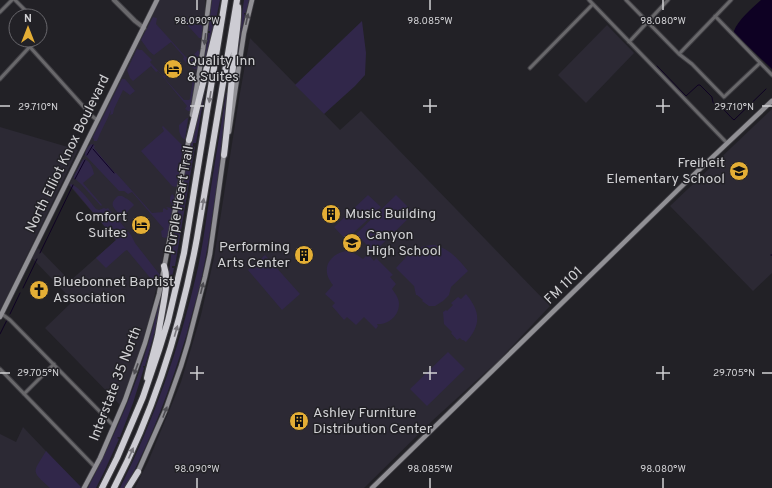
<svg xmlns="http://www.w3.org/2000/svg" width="772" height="488" font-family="Overpass,sans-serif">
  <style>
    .built { fill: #2c2934 }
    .green { fill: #31274a }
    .water { fill: #0e0123 }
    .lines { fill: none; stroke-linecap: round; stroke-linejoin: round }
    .stream { stroke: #0e0123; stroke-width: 1 }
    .minor-casing { stroke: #3e3d42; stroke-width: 5 }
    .tertiary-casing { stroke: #3e3d42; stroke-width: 6 }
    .secondary-casing { stroke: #3e3d42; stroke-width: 6 }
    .motorway-casing { stroke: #3e3d42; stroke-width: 8 }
    .minor { stroke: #69686b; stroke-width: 3 }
    .tertiary { stroke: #69686b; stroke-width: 4 }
    .secondary { stroke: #919095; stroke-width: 4.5 }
    .motorway { stroke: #cdccd3; stroke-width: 6 }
    .oneway { fill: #4e4d52 }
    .oneway2 { fill: #78767c }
    .ticks { fill: none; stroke: #d1d1d4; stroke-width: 1.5 }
    .labels { text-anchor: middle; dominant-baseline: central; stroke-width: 3; stroke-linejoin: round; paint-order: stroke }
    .poi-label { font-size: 14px; fill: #d1d1d4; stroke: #222126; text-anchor: start }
    .street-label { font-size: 14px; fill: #d1d1d4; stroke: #222126 }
    .ticks-label { font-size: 10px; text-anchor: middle; fill: #d1d1d4; stroke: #222126; stroke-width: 3; stroke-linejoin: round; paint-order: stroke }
  </style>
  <rect width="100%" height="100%" fill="#222126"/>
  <path class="built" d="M160,0H205V12L202,39L184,147L159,277L150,315L139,355L120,405L45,328L73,301L32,258L38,248L70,281L116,240L69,185L73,177L89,146L91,139Z
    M607,25L634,53L586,103L558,75Z
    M250,38L340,130L361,111L550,306L498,361L433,420L364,488H135L148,462L181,382L201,315L214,258L240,93Z
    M772,109V273L753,291L670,206Z
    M0,127L78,150L0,311Z
    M23,427L81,488H0V434L16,442Z"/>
  <path class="green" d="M212,0H220L214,29H212V31L213,32L211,38L205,65H203L208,33H210V31H208Z
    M244,0H249L246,13H244V14L246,15L241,40L238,60H235Z
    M153,17L157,18L156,24L186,57L191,58L198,50L200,53L197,69H194L188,61L186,63L183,59L184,57L171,42L154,55C147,50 146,46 141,40Z
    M185,17L193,24L201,25L203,27L202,38H199L182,19Z
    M362,21L366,53L365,75L355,86L324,114L295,85Z
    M137,49L140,50H142L152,60L150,62L163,76L165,75L166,76L165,79L184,100H189L190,99L193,79L194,77L196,80L190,111H188L185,109L187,106L158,71L156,72L151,66L133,81L130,78L127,70Z
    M122,79H125L135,91L130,95L123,90L114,109L113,114L110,115L111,111V110C107,121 101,130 97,141H94L93,137Z
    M205,84H206L196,143H193V146L195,147L175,266H172V268H174L165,309C172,233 186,158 205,84Z
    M226,93H229L228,102C220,159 214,215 203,271C199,292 192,312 187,333C171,386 152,439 125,488H120C154,420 180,346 197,272C203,246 206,220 210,194C215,160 221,127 226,93Z
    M187,118H188L185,139H184C179,136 179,130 179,125Z
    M163,126L183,146L177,186L175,187L172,186L141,151L164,131L162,127Z
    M92,144L95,146L94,148L115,173H116L152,213L163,212V209L164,208L167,210L168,209L166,207L171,208L172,204L170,201C170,199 170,196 172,194C175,196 175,198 175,201H174V202L168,235H167L168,237L165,238L162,237L161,231L164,229L132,192L128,194L124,191H119L85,155C85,151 88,145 92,144Z
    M84,159C90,161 93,168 94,174L83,183L102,205L101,206L81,184L74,178V176L82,161Z
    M71,184C80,187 90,202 96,209L99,210L104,208L106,209L108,208L131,235L135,243L160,275L157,286L127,250L125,251L106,268L96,258L116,240L70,185Z
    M368,195L381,207L346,240L334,227Z
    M396,195L414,213L374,252L356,234Z
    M118,196H122C127,199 130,200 134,205L122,217C115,209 107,205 118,196Z
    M435,245C450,249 458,259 468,271L451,287L449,295L443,301L435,306H429L422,301L423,300L417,295H416L414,286L396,268C408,255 416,245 435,245Z
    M346,251C353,252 357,255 363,259L368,254L374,261L376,258L393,275L390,277L396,284L392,289C395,293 399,298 399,304C399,316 388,325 377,324L378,326L376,329L364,317L356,325L347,317L344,320L332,306L335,303L325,294L333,285C331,283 329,279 328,277C323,263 334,253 346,251Z
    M265,255L300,294L282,310L248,270Z
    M466,294C481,312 481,325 466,342L463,340H462L460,338L457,340L451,333L452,332L444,324L443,312L446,310L447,311L453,305L451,303L458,297L461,299Z
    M161,295H163L156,327L145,366H143V367L144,368L133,403L120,437H118L117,438L119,439L104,472L96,488H88C109,446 129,404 143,360C150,338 156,317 161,295Z
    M448,352L465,369L427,406L410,389Z
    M46,451L81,487L80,488H50C30,470 33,473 46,451Z"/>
  <path class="water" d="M761,0H772V69L734,33V31C738,20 752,8 761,0Z"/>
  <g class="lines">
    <path class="stream" d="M657,66L686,96L698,85H700L712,97C713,107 716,104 722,108C726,111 730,117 734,120L766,89
      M93,149L114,173
      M87,155L93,145
      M75,179L85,160
      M40,253L73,185
      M771,255H772
      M23,288L37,259
      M10,314L20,293
      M0,334L7,320"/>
    <g class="minor-casing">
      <path id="minor" d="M15,0L31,16
        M589,0L727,143
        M626,0L679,54L692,64L724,97L760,63
        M0,12L12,0
        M715,16L772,75
        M40,25L44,30L43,33L40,36
        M629,42L668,0
        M30,47L92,116L97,120
        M679,54L731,0
        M530,68L593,4
        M0,79L36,40
        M2,314L10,320L114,426
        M0,369L95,467
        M24,394L54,364"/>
    </g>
    <g class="tertiary-casing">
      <path id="tertiary" d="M114,0L135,21L144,28"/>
    </g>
    <g class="secondary-casing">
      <path id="secondary" d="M192,115L203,49L209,0
        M229,132L244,33L252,0
        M0,317L157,0
        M137,474L165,411L181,366L188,343L205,277L210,254L224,153
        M84,488L100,458L125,400L145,343L159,294L189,138
        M372,488L684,184L772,101"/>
    </g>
    <g class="motorway-casing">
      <path id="motorway" d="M189,140L218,22
        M224,155C228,122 231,89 234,56C235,40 239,23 238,7
        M147,378C150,363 155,349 158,335C160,324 162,312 164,301C166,289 168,277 164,266
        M102,488L117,458L143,397L159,350L168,321L184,253L225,0
        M114,488C155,409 181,325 197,238L237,0
        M128,488L138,472"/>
    </g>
    <use href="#minor" class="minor"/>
    <use href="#tertiary" class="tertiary"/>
    <use href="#secondary" class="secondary"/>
    <use href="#motorway" class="motorway"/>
  </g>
  <defs><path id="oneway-solid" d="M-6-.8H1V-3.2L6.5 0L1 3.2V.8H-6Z"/></defs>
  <g class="oneway">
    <use href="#oneway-solid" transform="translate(247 19) rotate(-78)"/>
    <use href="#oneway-solid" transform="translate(205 39) rotate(97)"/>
    <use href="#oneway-solid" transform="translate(202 288) rotate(-76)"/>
    <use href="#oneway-solid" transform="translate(136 369) rotate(110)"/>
    <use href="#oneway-solid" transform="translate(165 412) rotate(-69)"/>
  </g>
  <g class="oneway2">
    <use href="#oneway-solid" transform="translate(210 97) rotate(99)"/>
    <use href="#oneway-solid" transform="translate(203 204) rotate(-81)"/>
    <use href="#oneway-solid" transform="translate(176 331) rotate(-74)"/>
    <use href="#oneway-solid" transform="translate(131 453) rotate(-66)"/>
  </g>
  <path class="ticks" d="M197,0V10M430,0V10M663,0V10M197,99V113M430,99V113M663,99V113M0,106H10M190,106H204M423,106H437M656,106H670M762,106H772M197,366V380M430,366V380M663,366V380M0,373H10M190,373H204M423,373H437M656,373H670M762,373H772M197,478V488M430,478V488M663,478V488"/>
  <defs>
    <g id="hotel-disc" transform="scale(1)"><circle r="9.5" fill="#e4ae35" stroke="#222126"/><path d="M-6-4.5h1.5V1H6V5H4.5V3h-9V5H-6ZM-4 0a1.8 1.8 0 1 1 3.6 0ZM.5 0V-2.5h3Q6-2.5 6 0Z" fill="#111"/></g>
    <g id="school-disc" transform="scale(1)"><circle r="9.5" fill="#e4ae35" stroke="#222126"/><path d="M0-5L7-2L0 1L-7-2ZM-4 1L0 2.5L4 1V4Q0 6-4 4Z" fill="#111"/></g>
    <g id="building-disc" transform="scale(1)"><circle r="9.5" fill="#e4ae35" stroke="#222126"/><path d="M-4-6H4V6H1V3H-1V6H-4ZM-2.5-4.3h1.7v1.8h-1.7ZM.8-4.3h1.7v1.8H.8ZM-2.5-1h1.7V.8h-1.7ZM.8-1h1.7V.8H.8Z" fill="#111"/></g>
    <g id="church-disc" transform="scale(1)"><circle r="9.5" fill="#e4ae35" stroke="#222126"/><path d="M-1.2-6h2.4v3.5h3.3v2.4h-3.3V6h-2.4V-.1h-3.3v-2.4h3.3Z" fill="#111"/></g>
  </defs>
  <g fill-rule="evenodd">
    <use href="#hotel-disc" x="173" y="69"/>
    <use href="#school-disc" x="739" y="171"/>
    <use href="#building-disc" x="331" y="214"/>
    <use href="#hotel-disc" x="141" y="225"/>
    <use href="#school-disc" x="352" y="243"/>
    <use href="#building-disc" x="304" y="255"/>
    <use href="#church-disc" x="39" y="290"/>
    <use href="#building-disc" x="299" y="421"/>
  </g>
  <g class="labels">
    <g class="poi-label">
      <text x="187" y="61">Quality Inn<tspan x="187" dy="16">&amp; Suites</tspan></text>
      <text x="725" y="163" text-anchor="end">Freiheit<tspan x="725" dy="16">Elementary School</tspan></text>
      <text x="345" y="214">Music Building</text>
      <text x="127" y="217" text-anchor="end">Comfort<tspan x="127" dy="16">Suites</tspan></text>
      <text x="366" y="235">Canyon<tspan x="366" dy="16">High School</tspan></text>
      <text x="290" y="247" text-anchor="end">Performing<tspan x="290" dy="16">Arts Center</tspan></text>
      <text x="53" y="282">Bluebonnet Baptist<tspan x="53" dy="16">Association</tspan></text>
      <text x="313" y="413">Ashley Furniture<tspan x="313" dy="16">Distribution Center</tspan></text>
    </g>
    <g class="street-label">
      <text transform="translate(68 154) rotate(-64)">North Elliot Knox Boulevard</text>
      <text transform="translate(180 200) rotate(-80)">Purple Heart Trail</text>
      <text transform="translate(564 286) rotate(-44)">FM 1101</text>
      <text transform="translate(116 384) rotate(-69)">Interstate 35 North</text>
    </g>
  </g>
  <g class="ticks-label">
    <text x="197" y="24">98.090°W</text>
    <text x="430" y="24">98.085°W</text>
    <text x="663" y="24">98.080°W</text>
    <text x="38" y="110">29.710°N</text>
    <text x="734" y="110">29.710°N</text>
    <text x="38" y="376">29.705°N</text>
    <text x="734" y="376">29.705°N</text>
    <text x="197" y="472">98.090°W</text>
    <text x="430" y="472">98.085°W</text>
    <text x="663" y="472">98.080°W</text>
  </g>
  <g transform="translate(28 28)"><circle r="19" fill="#222126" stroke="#68676c"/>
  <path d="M0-3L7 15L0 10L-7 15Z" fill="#e4ae35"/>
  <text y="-6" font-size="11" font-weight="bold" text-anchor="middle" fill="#d1d1d4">N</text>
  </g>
</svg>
